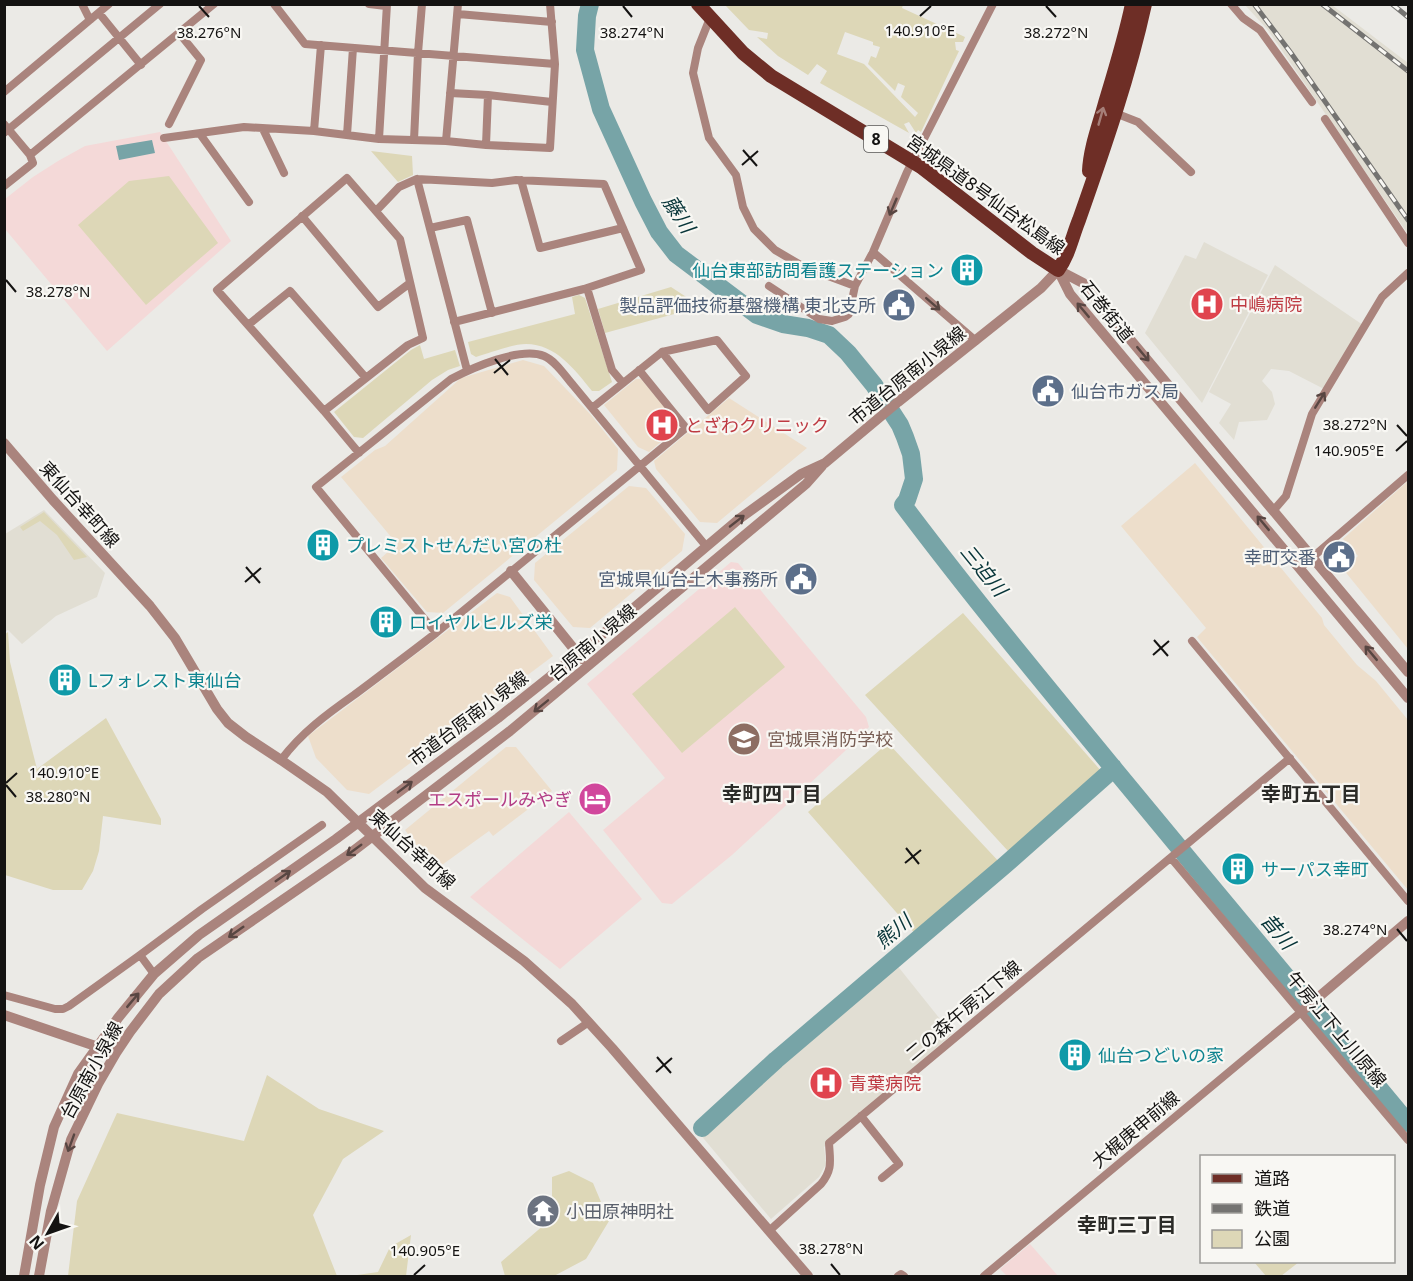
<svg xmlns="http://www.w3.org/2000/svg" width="1413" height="1281" font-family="'Noto Sans','Noto Sans JP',sans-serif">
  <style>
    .commercial { fill: #eddecb }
    .built { fill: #e1ded3 }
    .education { fill: #f4d9d8 }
    .green { fill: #ddd7b7; fill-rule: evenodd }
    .water { fill: #77a4a7 }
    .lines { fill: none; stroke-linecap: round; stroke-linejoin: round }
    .river { stroke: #77a4a7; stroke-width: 18 }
    .minor { stroke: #aa847d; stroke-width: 8 }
    .tertiary { stroke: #aa847d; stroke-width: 10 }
    .primary { stroke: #6e2e26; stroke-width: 14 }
    .rail-casing { stroke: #747371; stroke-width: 5 }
    .rail { stroke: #f8f7f3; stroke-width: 3; stroke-dasharray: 9; stroke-linecap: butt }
    .oneway { stroke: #a57e78 }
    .oneway2 { stroke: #584642 }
    .ticks { fill: none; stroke: #141312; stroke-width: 2 }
    .labels { text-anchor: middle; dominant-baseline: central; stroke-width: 4.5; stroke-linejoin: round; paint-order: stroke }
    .shield { fill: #f8f7f3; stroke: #585756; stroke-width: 1.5 }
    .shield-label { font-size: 16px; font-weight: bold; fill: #141312 }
    .street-label { font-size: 18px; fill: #141312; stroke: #f8f7f3 }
    .culture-label { font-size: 18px; fill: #0d838f; stroke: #f8f7f3; text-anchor: start }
    .health-label { font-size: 18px; fill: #be3a42; stroke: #f8f7f3; text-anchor: start }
    .service-label { font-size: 18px; fill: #4e5e75; stroke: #f8f7f3; text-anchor: end }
    .education-label { font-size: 18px; fill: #785e54; stroke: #f8f7f3; text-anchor: start }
    .hotel-label { font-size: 18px; fill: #b23c85; stroke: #f8f7f3; text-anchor: end }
    .worship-label { font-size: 18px; fill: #5b616d; stroke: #f8f7f3; text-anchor: start }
    .water-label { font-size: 20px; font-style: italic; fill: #063438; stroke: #f8f7f3 }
    .neighbourhood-label { font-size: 20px; font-weight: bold; fill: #2b2b28; stroke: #f8f7f3 }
    .ticks-label { font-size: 15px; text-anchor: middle; fill: #141312; stroke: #f8f7f3; stroke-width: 4.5; stroke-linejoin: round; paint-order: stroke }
  </style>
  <rect width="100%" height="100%" fill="#ebeae6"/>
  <path class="commercial" d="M523,360L544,366L591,415L618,449L617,470L443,613L427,612L381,558L397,544L341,477L375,450L385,446L461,378Z
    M636,379H641L676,421L675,430L649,452L638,447L604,405Z
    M729,398L807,448L717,523L700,522L656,469L654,461Z
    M1195,463L1322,618L1324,625L1357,665L1376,681L1408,720V890L1197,637L1206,628L1121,526Z
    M1408,481V649L1343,569L1358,556L1343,539Z
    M629,486L646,488L685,534L682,551L590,628L573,627L534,580L535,563Z
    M497,593L510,597L553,656L369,794L347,790L316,758L308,736Z
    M506,747H516L552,791L493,836L489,831L435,870L405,830Z"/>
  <path class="built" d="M1245,5H1332L1408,63V234L1267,29Z
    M1204,242L1268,275L1202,403L1145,333L1185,255L1196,259Z
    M1275,265L1363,325L1324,389L1289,371L1271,369L1262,381L1272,392L1275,404L1267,420L1239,422L1234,440L1219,423L1231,404L1209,392Z
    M44,510L105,573L97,597L56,616L22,644L8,630L5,632V534Z
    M896,964L952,1034L824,1147L826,1164L819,1177L771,1219L699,1133Z"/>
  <path class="education" d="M160,132L231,241L107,351L5,229V199L33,177L58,161L85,146Z
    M731,562L738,563L866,717L869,727L845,751L732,855L672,904L662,903L603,830L665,778L587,684Z
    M569,812L642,899L560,969L470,897Z
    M1030,1244L1058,1276H1007L1000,1269Z"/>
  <path class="green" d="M725,5H903L902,8L965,37L963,42H955L956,50L959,51L921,132L918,130L916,133L909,122L904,124L909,133L820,83L827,71L817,64L808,75L778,56L757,37L767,39L768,33L749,30ZM845,32L873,42V45L880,47L876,58L871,56L868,64L895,91L898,83L905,86L901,97L918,113L915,117L864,64L837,54Z
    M371,151L412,156L413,175L398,182Z
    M169,176L218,243L146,305L78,225L129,181Z
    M671,287L697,304L696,308L605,333L598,309Z
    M579,295L585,298L612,382L599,391H592C575,370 556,344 526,344C513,344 490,353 476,357L471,354L468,342L575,314L572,297Z
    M420,345L424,359L455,350L460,366L448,370L432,380L363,438L354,437L334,412L411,350Z
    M44,512L87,557L74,560L57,535L40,521L23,531L20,527Z
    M735,607L785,667L682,753L632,694Z
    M963,613L1102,772L1008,851L865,695Z
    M8,632L10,662L37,769L106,718L161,819V825L103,816L99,851L93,871L82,890H53L5,875L4,635Z
    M888,743L1002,865L918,937L808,812Z
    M267,1075L319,1109L384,1131L343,1159L313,1215L337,1276H68L77,1201L117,1113L244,1141Z
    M569,1171L593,1183L609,1221L586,1259L554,1276H505L501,1262L552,1218V1177Z
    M411,1235L406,1276H350L378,1272L390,1247Z
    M1254,1262H1299L1281,1276H1266Z"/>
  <path class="water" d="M152,140L155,153L119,160L116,146Z"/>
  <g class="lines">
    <path class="river" d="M590,4L587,16L585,50L601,109L643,201L659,232L676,254L688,263L757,315L783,324L808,328L829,335L848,353L874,385L900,425L905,437L911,454L914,479L907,500L903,505C970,594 1040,679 1110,764C1209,884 1309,1004 1408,1123
      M702,1128L776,1060L1005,865L1111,771L1113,767"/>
    <path class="minor" d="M82,4L90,20
      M274,4L305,44L555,64
      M369,4L386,6
      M1231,4L1243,18L1260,30L1312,102
      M99,13L141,65
      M458,14L552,22
      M710,18L698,48L693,73L709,138L736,175L743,207L754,229L775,250L804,267L855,286
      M4,92L109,4
      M450,93L488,95L552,102
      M1115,113L1138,122L1191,172
      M1325,119L1408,243
      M4,124L30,155L33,163L4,186
      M169,124L201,60L179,33
      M263,129L284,173
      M314,131L321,45
      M4,133L160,4
      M200,134L249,202
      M347,135L353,48
      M164,138L244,127L314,131L379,139L446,141L486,145L550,148L555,64L550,4
      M379,139L387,4
      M414,140L418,53L422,4
      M446,141L458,4
      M486,145L488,95
      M30,155L214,4
      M417,179L492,183L516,180L604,184L641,270L584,289L454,322
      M521,180L540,248L623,228
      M376,211L399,187L417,179L467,370
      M302,216L378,307L410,283
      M430,228L467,220L492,313
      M873,252L976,341
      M769,286L819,319L832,321L845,317L849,314L855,286L873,252L907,172L993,4
      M587,288L612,370L623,383
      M248,325L290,291L366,378
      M639,370L686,428L629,475C565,528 500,580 436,633L316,487L451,379C472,368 521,346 544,356C556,361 565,376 573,385C592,408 611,431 630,454L706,546
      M592,408L662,352L717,340L746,376L708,410L662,352
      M324,411L408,345L423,338L400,239L347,178L217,290L324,411L359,453
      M1273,511L1286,496L1312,414L1382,297L1408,273
      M1300,568L1408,475
      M1192,641L1408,901
      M281,760C301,733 327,714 354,695C382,674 409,654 436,633
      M1171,858L1408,1140
      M154,974L140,955L202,909L322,825
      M4,995L55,1009H63L69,1006L140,955
      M561,1041L589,1022
      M861,1116L899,1164L882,1178
      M769,1231L821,1184C833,1169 830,1161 829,1143L1290,758
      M898,1276L901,1274L904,1276
      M984,1276L1301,1012"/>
    <path class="tertiary" d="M1058,270L1070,294L1408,698
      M1058,270L1083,283L1408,672
      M4,443L53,500L150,606L175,638L217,709L228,723L246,737L281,760L327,792L425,888L524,961L572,1004L612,1048L808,1276
      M511,571L582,659
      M1301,1012L1408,921
      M4,1015L116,1053
      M24,1276L40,1185L54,1127L78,1074L118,1018L154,974L199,935L336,839L498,718L591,644L739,519L801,474L825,463L898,402L1041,288L1058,270
      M39,1276L51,1211L71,1140L98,1084L116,1053L130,1032L159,994L198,958L348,855L510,731L806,484L822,466"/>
    <path class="primary" d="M698,4L743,53L771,76L921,167L1032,253L1058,270C1069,255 1072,237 1079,220C1104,149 1129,77 1145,4
      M1089,171C1090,148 1099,125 1105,103C1115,70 1125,38 1132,4"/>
    <g class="rail-casing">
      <path id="rail" d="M1254,4L1291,53L1408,220
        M1322,4L1408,71
        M1392,4L1408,17"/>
    </g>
    <use href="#rail" class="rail"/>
  </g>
  <defs><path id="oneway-shaft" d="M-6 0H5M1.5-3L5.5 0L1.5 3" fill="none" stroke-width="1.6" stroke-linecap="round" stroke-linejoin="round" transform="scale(1.5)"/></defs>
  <use class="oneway" href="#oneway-shaft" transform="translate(1101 116) rotate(-74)"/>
  <g class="oneway2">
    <use href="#oneway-shaft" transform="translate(893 207) rotate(113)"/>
    <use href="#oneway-shaft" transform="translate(933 304) rotate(41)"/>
    <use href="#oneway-shaft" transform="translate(1083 310) rotate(-130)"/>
    <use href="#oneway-shaft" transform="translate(1143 354) rotate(50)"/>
    <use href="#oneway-shaft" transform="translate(1320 400) rotate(-58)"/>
    <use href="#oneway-shaft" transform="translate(737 521) rotate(-38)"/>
    <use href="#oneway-shaft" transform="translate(1263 523) rotate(-130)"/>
    <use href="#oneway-shaft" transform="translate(1371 653) rotate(-130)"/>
    <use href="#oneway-shaft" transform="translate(541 706) rotate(141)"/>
    <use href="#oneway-shaft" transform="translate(405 787) rotate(-37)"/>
    <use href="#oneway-shaft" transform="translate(354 850) rotate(144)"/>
    <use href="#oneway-shaft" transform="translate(283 876) rotate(-35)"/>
    <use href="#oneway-shaft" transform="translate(236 932) rotate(145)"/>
    <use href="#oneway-shaft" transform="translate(133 1000) rotate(-50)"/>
    <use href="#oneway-shaft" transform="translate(71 1143) rotate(110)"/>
  </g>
  <path class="ticks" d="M199,6L209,17M623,6L632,17M1046,6L1056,17M920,16L931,6M743,150L757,166M742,165L758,151M6,280L16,292M495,359L508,375M494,373L510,360M1397,425L1407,436M1396,451L1407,441M246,567L260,583M245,582L261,568M1154,640L1168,656M1153,655L1169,641M6,783L17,773M6,785L16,797M906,848L919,864M905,863L921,850M1397,929L1407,941M657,1057L671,1073M656,1072L672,1058M831,1264L840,1275M414,1275L425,1265"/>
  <defs>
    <g id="building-disc" transform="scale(1.725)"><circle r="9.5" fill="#0f9aa8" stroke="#f8f7f3"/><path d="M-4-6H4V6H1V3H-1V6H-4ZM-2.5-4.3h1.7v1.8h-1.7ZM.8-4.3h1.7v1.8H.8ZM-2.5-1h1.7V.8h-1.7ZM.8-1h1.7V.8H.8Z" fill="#fff"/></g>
    <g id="hospital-disc" transform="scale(1.725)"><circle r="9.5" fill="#e0444e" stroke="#f8f7f3"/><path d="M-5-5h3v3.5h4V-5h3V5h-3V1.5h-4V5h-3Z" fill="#fff"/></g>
    <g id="civic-disc" transform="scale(1.725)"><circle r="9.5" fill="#5c6f8a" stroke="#f8f7f3"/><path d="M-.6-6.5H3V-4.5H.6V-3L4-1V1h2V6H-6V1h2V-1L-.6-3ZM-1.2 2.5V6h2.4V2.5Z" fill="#fff"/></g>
    <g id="school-disc" transform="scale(1.725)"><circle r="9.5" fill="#8d6e63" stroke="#f8f7f3"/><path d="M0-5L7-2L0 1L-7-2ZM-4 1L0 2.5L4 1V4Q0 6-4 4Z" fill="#fff"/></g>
    <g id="hotel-disc" transform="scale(1.725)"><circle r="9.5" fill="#d1479c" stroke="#f8f7f3"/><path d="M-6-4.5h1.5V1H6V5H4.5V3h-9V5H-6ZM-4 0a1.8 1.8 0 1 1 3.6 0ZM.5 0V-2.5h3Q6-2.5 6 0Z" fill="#fff"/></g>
    <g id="temple-disc" transform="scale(1.725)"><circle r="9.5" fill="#6b7280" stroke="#f8f7f3"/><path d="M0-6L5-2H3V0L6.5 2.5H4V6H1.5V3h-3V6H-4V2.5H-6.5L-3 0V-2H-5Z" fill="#fff"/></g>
  </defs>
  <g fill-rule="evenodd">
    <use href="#building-disc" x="967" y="270"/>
    <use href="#hospital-disc" x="1207" y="304"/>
    <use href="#civic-disc" x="899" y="305"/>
    <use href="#civic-disc" x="1048" y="391"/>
    <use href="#hospital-disc" x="662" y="425"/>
    <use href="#building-disc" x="323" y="545"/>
    <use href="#civic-disc" x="1339" y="557"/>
    <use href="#civic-disc" x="801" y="579"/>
    <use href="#building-disc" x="386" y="622"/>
    <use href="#building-disc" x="65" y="680"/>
    <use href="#school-disc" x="744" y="739"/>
    <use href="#hotel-disc" x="595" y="799"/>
    <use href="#building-disc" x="1238" y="869"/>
    <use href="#building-disc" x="1075" y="1055"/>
    <use href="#hospital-disc" x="826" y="1083"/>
    <use href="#temple-disc" x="543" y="1211"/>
  </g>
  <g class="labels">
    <rect class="shield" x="864" y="126" width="24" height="26" rx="4.5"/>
    <g class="shield-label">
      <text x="876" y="139">8</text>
    </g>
    <g class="street-label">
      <text transform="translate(986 194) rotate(36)">宮城県道8号仙台松島線</text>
      <text transform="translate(1107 311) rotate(51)">石巻街道</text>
      <text transform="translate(907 375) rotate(-39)">市道台原南小泉線</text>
      <text transform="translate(80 504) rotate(48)">東仙台幸町線</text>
      <text transform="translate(592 642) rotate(-40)">台原南小泉線</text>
      <text transform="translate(468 718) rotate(-37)">市道台原南小泉線</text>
      <text transform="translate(413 849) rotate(42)">東仙台幸町線</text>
      <text transform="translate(963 1010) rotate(-40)">二の森午房江下線</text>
      <text transform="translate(1337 1029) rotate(50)">午房江下上川原線</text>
      <text transform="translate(91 1070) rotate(-61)">台原南小泉線</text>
      <text transform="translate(1135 1129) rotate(-40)">大梶庚申前線</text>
    </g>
    <g class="culture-label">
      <text x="944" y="270" text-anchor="end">仙台東部訪問看護ステーション</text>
      <text x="346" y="545">プレミストせんだい宮の杜</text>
      <text x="409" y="622">ロイヤルヒルズ栄</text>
      <text x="88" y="680">Lフォレスト東仙台</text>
      <text x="1261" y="869">サーパス幸町</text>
      <text x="1098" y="1055">仙台つどいの家</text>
    </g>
    <g class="health-label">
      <text x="1230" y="304">中嶋病院</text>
      <text x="685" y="425">とざわクリニック</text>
      <text x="849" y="1083">青葉病院</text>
    </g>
    <g class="service-label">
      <text x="876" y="305">製品評価技術基盤機構 東北支所</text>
      <text x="1071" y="391" text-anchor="start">仙台市ガス局</text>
      <text x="1316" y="557">幸町交番</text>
      <text x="778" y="579">宮城県仙台土木事務所</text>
    </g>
    <g class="education-label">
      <text x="767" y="739">宮城県消防学校</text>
    </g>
    <g class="hotel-label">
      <text x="572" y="799">エスポールみやぎ</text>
    </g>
    <g class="worship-label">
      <text x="566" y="1211">小田原神明社</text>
    </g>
    <g class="water-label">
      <text transform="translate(679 214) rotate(57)">藤川</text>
      <text transform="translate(984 570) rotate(51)">三迫川</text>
      <text transform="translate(893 931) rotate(-40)">熊川</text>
      <text transform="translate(1278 931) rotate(50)">昔川</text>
    </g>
    <g class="neighbourhood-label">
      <text x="772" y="793">幸町四丁目</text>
      <text x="1311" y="793">幸町五丁目</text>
      <text x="1127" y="1224">幸町三丁目</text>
    </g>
  </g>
  <g class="ticks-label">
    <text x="920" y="36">140.910°E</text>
    <text x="1056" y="38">38.272°N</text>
    <text x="209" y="38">38.276°N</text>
    <text x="632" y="38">38.274°N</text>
    <text x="58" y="297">38.278°N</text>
    <text x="1355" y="430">38.272°N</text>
    <text x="1349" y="456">140.905°E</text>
    <text x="64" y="778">140.910°E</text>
    <text x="58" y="802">38.280°N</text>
    <text x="1355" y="935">38.274°N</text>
    <text x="831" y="1254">38.278°N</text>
    <text x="425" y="1256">140.905°E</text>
  </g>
  <rect width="1413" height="1281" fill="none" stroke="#141312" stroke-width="12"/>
  <rect x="1200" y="1155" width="195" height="108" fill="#f8f7f3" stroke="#9d9c99" stroke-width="1.5"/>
  <rect x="1212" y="1174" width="30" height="9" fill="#6e2e26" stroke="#9d9c99" stroke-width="1.5"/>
  <text x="1254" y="1185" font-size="18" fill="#141312">道路</text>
  <rect x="1212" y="1204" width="30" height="9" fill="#747371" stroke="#9d9c99" stroke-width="1.5"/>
  <text x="1254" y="1215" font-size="18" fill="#141312">鉄道</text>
  <rect x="1212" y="1230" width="30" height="18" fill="#ddd7b7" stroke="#9d9c99" stroke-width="1.5"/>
  <text x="1254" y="1245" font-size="18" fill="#141312">公園</text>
  <g transform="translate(48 1233) rotate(230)" stroke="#f8f7f3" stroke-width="4.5" paint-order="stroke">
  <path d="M0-4.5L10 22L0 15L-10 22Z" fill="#141312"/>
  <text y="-9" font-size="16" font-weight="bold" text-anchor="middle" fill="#141312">N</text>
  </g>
</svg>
